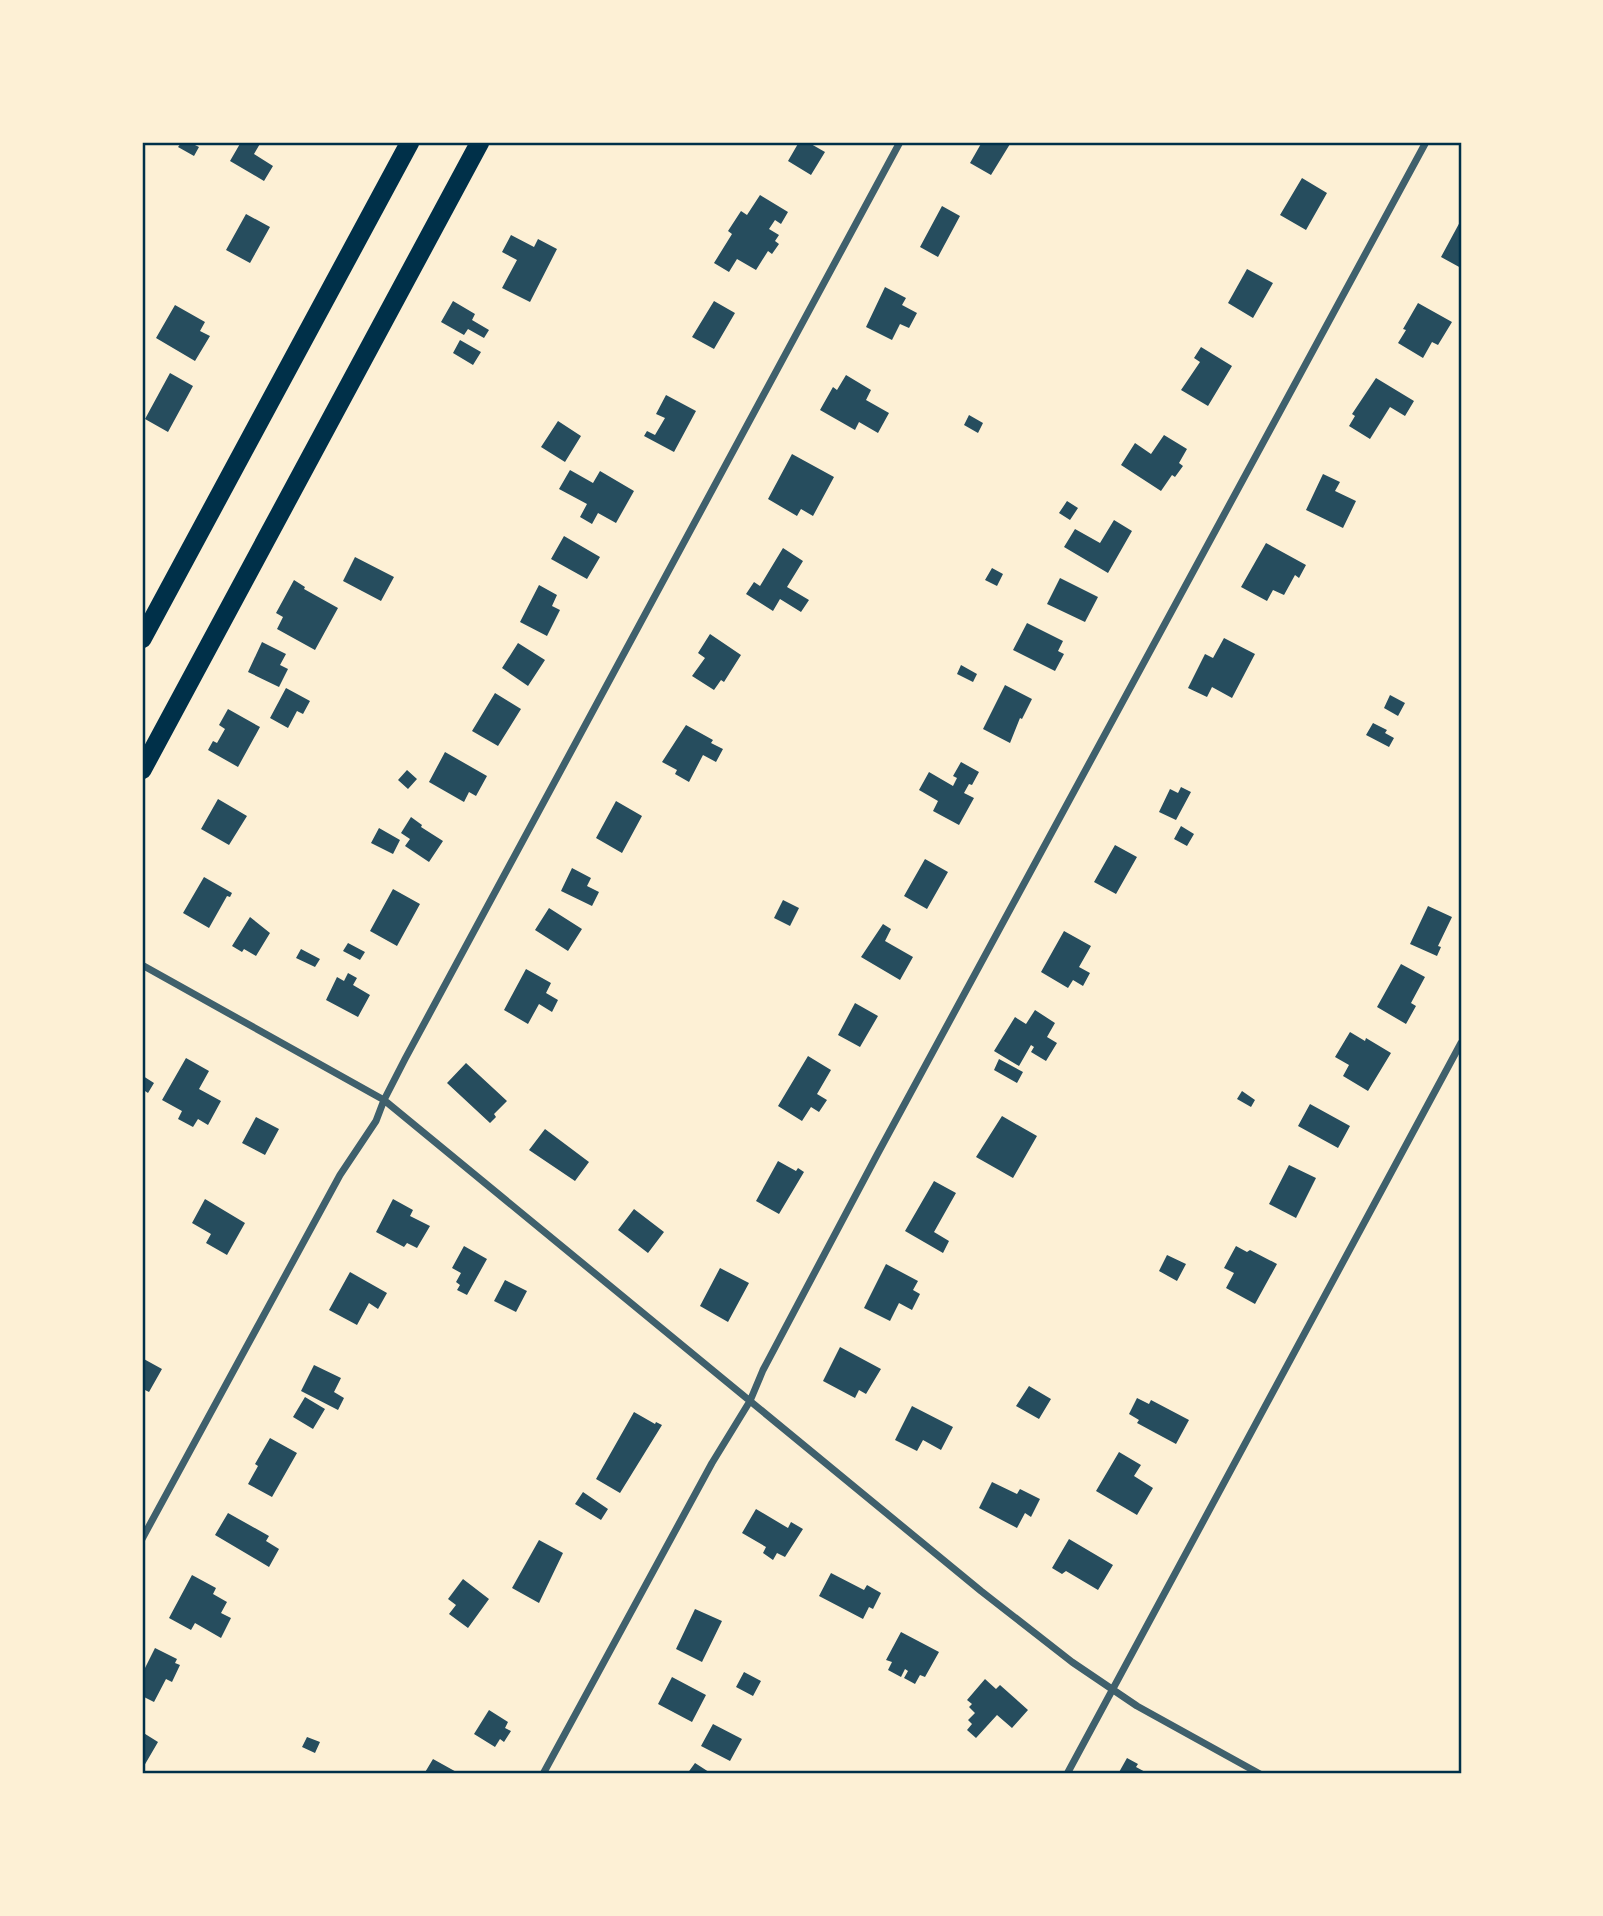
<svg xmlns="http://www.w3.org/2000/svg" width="1603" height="1916" font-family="'PT Serif',serif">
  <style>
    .building { fill: #264d5e }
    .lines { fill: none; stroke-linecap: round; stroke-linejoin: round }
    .minor { stroke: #3f606c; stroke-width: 7 }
    .trunk { stroke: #003049; stroke-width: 19 }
    .neatline { fill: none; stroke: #003049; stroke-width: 2.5 }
  </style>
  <rect width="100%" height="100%" fill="#fdf0d5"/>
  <path class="building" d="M182,142H189L199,147L194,156L178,147Z
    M241,142H261L254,154L273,166L264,181L230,161Z
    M799,142H813L811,144L825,152L811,175L788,161Z
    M982,142L1010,144L991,175L970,163Z
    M1302,178L1327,193L1306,230L1280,215Z
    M760,195L788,212L781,224L775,220L769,229L779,235L775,241L779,244L772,254L768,251L756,270L737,259L729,272L714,263L732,234L728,231L741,211L747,215Z
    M942,206L960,216L938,257L920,247Z
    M246,214L270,227L250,263L226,250Z
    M1461,220V268L1441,257Z
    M511,235L534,247L538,239L557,249L530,302L502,288L517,260L502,252Z
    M1247,269L1273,283L1253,318L1228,303Z
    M885,287L906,298L902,305L917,313L909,328L900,324L892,340L866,327Z
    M453,301L475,314L472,320L489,330L484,338L468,329L464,335L441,322Z
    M714,301L735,313L714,349L692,337Z
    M1418,303L1452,322L1438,345L1432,342L1423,358L1398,343L1406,330L1403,329Z
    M175,305L205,322L200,331L210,336L195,361L156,338Z
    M460,340L481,352L473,365L453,353Z
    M1201,347L1232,366L1208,406L1181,390L1200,362L1194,358Z
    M170,373L193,386L168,432L145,419Z
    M846,375L871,390L866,400L889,413L878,433L859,422L855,430L820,410L833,387L837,390Z
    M1376,378L1414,401L1405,416L1390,407L1370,439L1349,426L1355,416L1352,414Z
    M666,395L696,411L674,452L644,436L647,431L655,435L665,418L656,414Z
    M969,415L983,423L978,433L964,425Z
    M558,421L581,436L565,462L541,447Z
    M1164,435L1187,449L1179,463L1183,466L1175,477L1172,475L1161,491L1121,465L1135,443L1151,454Z
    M792,454L834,477L813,516L801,509L797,516L768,499Z
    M570,470L593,483L600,471L634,491L616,523L598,513L592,524L580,517L587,504L559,489Z
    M1323,474L1340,482L1335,491L1356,501L1343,528L1306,510Z
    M1067,501L1078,508L1070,520L1059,513Z
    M1114,520L1132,531L1108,573L1064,547L1075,529L1100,543Z
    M564,536L600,557L587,579L551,559Z
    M1266,543L1306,565L1299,578L1295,575L1284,595L1273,590L1267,601L1241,587Z
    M783,548L803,561L787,587L809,600L801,612L780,599L773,611L746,594L754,582L760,586Z
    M355,557L394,577L381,601L343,581Z
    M992,568L1003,574L997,586L985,580Z
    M1060,578L1098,597L1085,622L1047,604Z
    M294,580L305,587L304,589L338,608L315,650L277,629L283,617L276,613Z
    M539,585L557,595L552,606L560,610L547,636L520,622Z
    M1027,623L1063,641L1058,651L1064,654L1055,671L1013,650Z
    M710,634L741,655L724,682L721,680L714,690L692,676L705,658L698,653Z
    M1224,638L1255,654L1232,698L1212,687L1207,697L1188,688L1205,654L1213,658Z
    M262,642L286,654L280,665L288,669L279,687L248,672Z
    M518,643L545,660L528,686L502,668Z
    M961,665L977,674L973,682L957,674Z
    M1005,685L1032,699L1022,719L1020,718L1010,743L983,729Z
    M286,688L310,701L303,714L297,711L288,728L270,718Z
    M495,693L521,709L498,746L472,731Z
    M1390,695L1405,703L1398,716L1384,708Z
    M228,709L260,727L238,767L208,750L213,741L217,743L225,729L219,725Z
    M1373,723L1387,730L1385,733L1394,738L1389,747L1366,735Z
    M686,725L713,740L711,743L723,749L716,762L703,755L689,782L675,774L677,770L662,762Z
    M445,752L487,776L476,796L469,792L464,802L429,782Z
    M961,762L979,772L972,785L969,784L964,793L974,798L959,825L933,811L938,801L919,790L929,772L953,786L957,778L953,776Z
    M407,770L417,779L408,789L398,780Z
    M1181,787L1191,792L1176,820L1159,812L1170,789L1178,793Z
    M218,799L247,816L229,845L201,829Z
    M616,801L642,816L622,853L596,838Z
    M411,817L422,825L421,827L443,841L429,862L405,846L410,839L401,833Z
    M1181,826L1194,834L1187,846L1174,839Z
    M379,828L400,840L393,854L371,843Z
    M1115,845L1137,857L1116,894L1094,882Z
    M925,859L948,872L927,909L904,896Z
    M572,868L591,878L587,886L599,892L592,906L561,891Z
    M204,877L232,893L230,897L227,896L209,928L183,913Z
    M393,889L420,904L397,946L370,931Z
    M783,900L799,908L790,926L774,918Z
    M1428,906L1452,917L1438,946L1441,947L1437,956L1410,944Z
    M549,908L582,929L568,951L535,930Z
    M250,917L270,933L256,956L244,949L242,952L232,946Z
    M883,924L891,929L885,941L913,957L900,980L861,957Z
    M1064,931L1091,946L1079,967L1090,973L1083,986L1073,980L1068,988L1041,972Z
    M348,943L365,952L360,960L343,951Z
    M301,949L320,959L315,967L296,958Z
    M1401,964L1425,977L1411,1003L1416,1006L1406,1024L1377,1007Z
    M526,969L551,983L546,993L558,1000L552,1012L539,1004L528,1024L504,1010Z
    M348,973L357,978L353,985L370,995L358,1017L326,1000L337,977L344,981Z
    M855,1003L878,1016L860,1047L838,1035Z
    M1035,1010L1055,1023L1047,1037L1057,1043L1046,1061L1031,1052L1034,1047L1031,1045L1019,1066L994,1051L1015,1017L1026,1024Z
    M1350,1032L1365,1041L1366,1038L1391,1053L1368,1091L1343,1076L1349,1065L1335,1057Z
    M808,1056L831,1070L817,1094L827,1100L819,1112L811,1107L802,1121L778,1106Z
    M186,1058L209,1071L199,1089L221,1101L208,1125L198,1119L193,1127L178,1119L182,1111L162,1100Z
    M999,1059L1023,1072L1017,1083L994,1070Z
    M466,1063L507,1101L494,1114L496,1117L490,1123L447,1083Z
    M143,1076L154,1083L148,1093L142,1089Z
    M1242,1091L1255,1100L1251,1107L1237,1099Z
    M1310,1104L1350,1126L1338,1148L1298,1126Z
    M1002,1116L1037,1136L1013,1178L976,1157Z
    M256,1117L279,1129L265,1155L242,1143Z
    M545,1129L589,1162L575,1181L529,1150Z
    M778,1161L796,1171L798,1168L804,1172L779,1214L756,1201Z
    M1289,1165L1316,1178L1296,1218L1269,1204Z
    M934,1181L956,1193L934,1232L949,1241L943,1253L905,1231Z
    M205,1199L245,1223L227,1255L206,1243L211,1234L192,1223Z
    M393,1199L413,1210L410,1216L430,1226L417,1248L407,1243L404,1247L376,1232Z
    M634,1209L664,1232L648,1253L618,1230Z
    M464,1246L487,1259L467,1295L457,1290L460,1285L456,1282L461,1273L452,1268Z
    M1236,1246L1247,1252L1250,1250L1277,1264L1255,1304L1226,1288L1234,1273L1224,1268Z
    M1167,1255L1186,1264L1177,1281L1159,1271Z
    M886,1264L918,1281L913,1290L920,1294L912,1310L899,1303L890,1321L864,1308Z
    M720,1268L749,1283L728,1322L700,1306Z
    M350,1272L387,1293L378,1309L369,1303L357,1325L329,1310Z
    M505,1280L527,1291L516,1312L494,1301Z
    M840,1347L881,1369L866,1394L859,1390L855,1398L823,1381Z
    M142,1358L162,1369L149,1392L145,1390L142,1396Z
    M314,1365L341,1378L334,1392L344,1398L338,1410L301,1391Z
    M1029,1386L1051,1399L1039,1419L1016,1406Z
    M305,1397L325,1409L313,1429L293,1417Z
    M1137,1398L1149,1404L1151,1400L1189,1420L1176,1444L1137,1423L1139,1420L1129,1414Z
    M912,1406L953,1427L941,1450L923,1440L917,1451L895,1440Z
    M634,1412L655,1424L656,1422L662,1425L620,1493L596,1479Z
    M270,1438L297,1453L272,1497L248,1484L258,1466L255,1464Z
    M1119,1452L1141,1465L1134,1476L1153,1488L1137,1515L1096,1491Z
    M992,1482L1017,1494L1020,1489L1040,1499L1031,1517L1025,1513L1017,1528L979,1508Z
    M583,1492L608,1509L601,1520L575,1504Z
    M756,1509L788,1528L791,1522L803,1529L785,1557L777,1553L773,1560L763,1553L766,1547L742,1533Z
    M228,1513L269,1536L266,1541L279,1549L269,1567L215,1535Z
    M1069,1539L1113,1565L1098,1590L1066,1571L1062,1574L1052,1568Z
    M539,1540L563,1553L539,1603L512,1588Z
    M831,1573L864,1590L867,1585L881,1593L873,1609L869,1607L863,1619L819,1596Z
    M192,1575L216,1588L213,1594L227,1602L221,1613L231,1618L221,1638L195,1623L191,1630L169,1618Z
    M463,1579L489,1599L468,1628L449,1614L456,1605L448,1599Z
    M695,1609L722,1621L702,1662L676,1649Z
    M901,1632L939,1652L925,1677L920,1675L915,1684L904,1678L908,1671L905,1669L901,1677L888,1670L892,1662L886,1660Z
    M155,1648L177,1659L175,1663L180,1665L172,1682L166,1679L154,1702L142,1696V1674Z
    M744,1672L761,1681L753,1696L736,1687Z
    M672,1677L706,1695L692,1722L658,1704Z
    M985,1679L996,1689L1000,1685L1028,1710L1012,1728L997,1715L976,1738L967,1730L972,1724L968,1720L975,1713L969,1707L972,1704L967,1700Z
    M489,1710L508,1722L505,1728L511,1731L504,1742L500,1739L495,1747L474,1734Z
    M713,1724L742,1739L730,1761L701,1746Z
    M142,1732L158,1742L144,1766L142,1765Z
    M307,1737L320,1742L315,1753L302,1747Z
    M1127,1758L1138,1764L1136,1767L1149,1774H1118Z
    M433,1759L460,1774H424Z
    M695,1763L712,1774H687Z"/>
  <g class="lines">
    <path class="minor" d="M142,965L384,1100L981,1591L1072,1662L1137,1706L1260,1774
      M142,1539L340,1175L376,1121L384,1100L405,1059L900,142
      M543,1774L712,1463L750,1401L763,1370L878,1153L1426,142
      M1067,1774L1461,1043"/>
    <path class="trunk" d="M142,639L410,142
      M142,770L480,142"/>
  </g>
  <rect width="1603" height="1916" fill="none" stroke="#fdf0d5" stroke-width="287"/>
  <rect x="144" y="144" width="1316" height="1628" class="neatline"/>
</svg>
